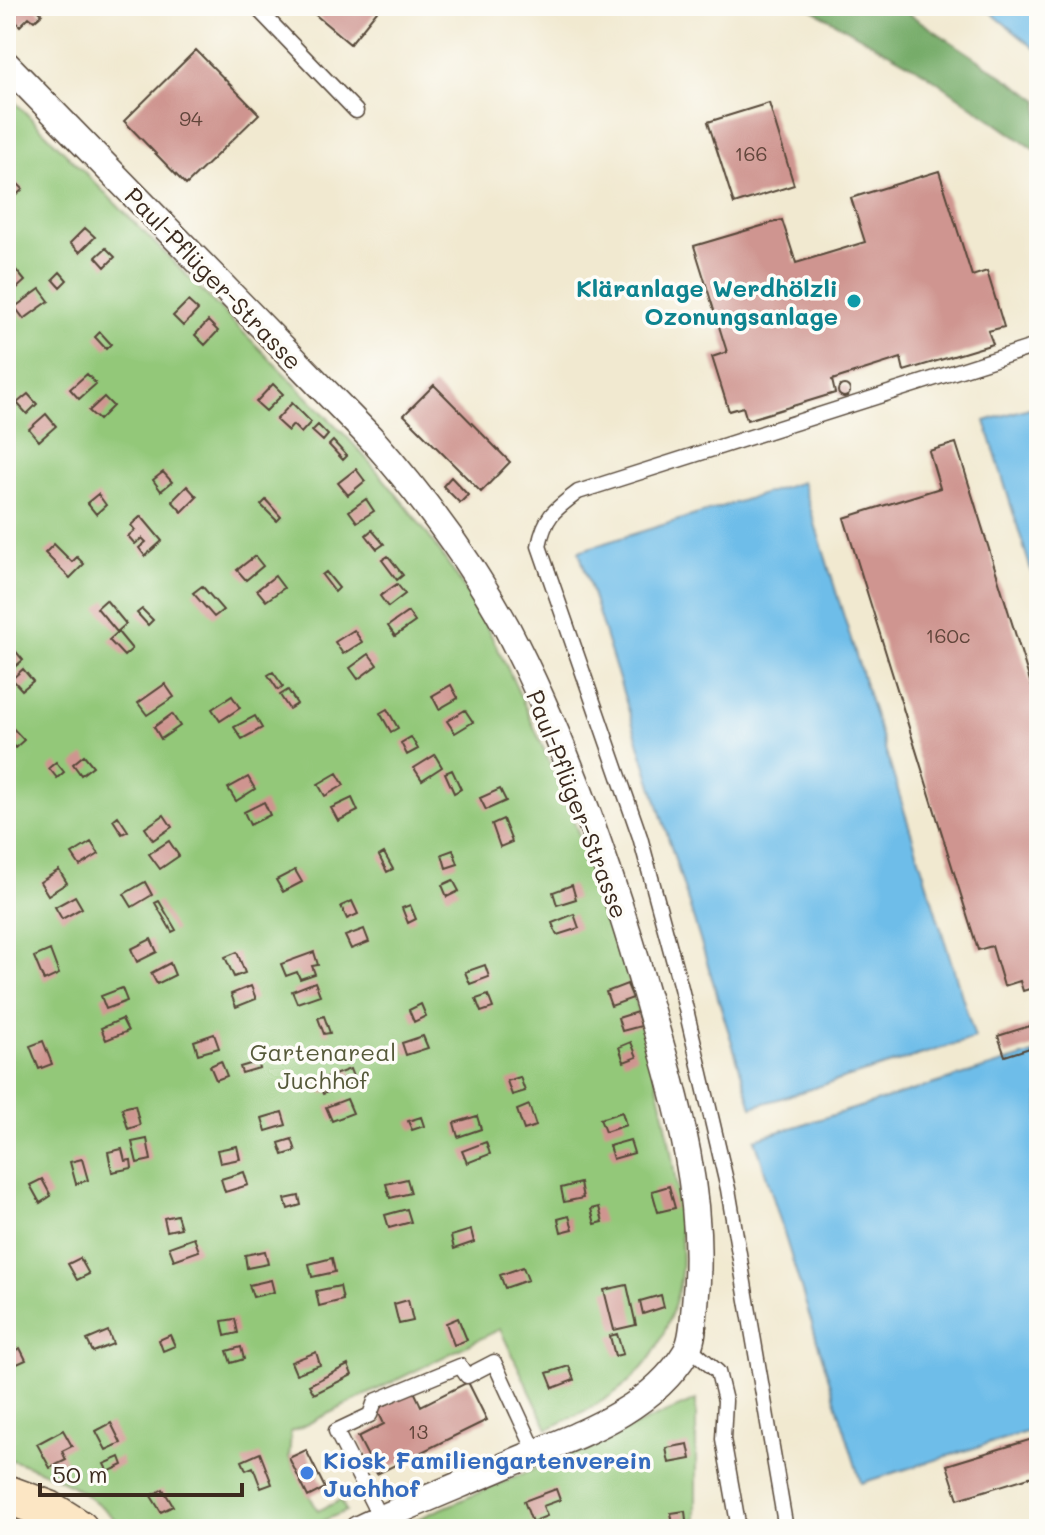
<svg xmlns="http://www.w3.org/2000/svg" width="1045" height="1535" font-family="Mali,sans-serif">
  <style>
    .green { fill: #93c879; stroke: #67794c; stroke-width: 2 }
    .forest { fill: #76ac69; stroke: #586b44; stroke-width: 2 }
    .water { fill: #6ebde9; stroke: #547484; stroke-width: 2 }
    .building { fill: #cf9590 }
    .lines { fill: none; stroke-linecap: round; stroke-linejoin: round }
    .lane-casing { stroke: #564739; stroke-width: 17 }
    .street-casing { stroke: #564739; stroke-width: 29 }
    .secondary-casing { stroke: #564739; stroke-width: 41 }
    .lane { stroke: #fff; stroke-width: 14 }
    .street { stroke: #fff; stroke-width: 26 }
    .secondary { stroke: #fce6c4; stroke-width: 38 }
    .culture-dot { fill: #0f9aa8; stroke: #fdfcf7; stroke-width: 3 }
    .shop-dot { fill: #3f7fe0; stroke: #fdfcf7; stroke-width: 3 }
    .labels { text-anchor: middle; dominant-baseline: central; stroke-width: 7; stroke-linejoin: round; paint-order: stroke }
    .number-label { font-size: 20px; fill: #60453a }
    .street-label { font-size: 24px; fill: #3b2a1e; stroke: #fdfcf7 }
    .culture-label { font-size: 24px; font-weight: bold; fill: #0d838f; stroke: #fdfcf7; text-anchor: end }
    .park-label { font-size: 24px; fill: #555939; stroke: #fdfcf7 }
    .shop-label { font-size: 24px; font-weight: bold; fill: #366cbe; stroke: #fdfcf7; text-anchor: start }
  </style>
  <rect width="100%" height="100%" fill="#fdfcf7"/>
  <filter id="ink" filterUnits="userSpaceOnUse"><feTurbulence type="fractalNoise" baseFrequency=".0125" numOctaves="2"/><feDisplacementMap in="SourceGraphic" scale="16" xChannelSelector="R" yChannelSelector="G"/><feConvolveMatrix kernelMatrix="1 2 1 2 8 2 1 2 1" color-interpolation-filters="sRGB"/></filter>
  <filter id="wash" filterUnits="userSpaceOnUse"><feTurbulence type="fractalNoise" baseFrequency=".006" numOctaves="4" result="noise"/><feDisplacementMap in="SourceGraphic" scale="32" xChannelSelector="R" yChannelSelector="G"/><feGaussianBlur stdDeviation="1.8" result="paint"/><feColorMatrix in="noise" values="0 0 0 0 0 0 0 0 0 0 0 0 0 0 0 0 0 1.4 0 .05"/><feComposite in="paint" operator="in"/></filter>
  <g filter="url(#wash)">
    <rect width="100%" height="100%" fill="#f1e9d0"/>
    <path class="green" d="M6,93L347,437C399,494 446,553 483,621C503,655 519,693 535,729C586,843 627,962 657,1083C668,1130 677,1176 680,1225C681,1241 683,1258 681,1273C679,1295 671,1317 662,1337C639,1387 594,1407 548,1429L500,1329L291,1432L289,1458L318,1511L341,1500L346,1511L304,1529H123C94,1492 49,1472 6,1458Z
      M696,1400V1529H394Z"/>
    <path class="forest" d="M806,6H897L1039,100V153L925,73Z"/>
    <path class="water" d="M983,6H1039V52Z
      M1039,405V596L985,421Z
      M802,482L975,1038L752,1107L579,551Z
      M1039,1052V1428L861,1483L755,1139Z"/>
    <g id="blocks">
      <path class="building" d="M6,6H40L37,9L42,14L34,21L29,17L20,26L6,11Z
        M305,6H381L350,44Z
        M196,50L259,114L186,185L124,121Z
        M769,103L794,185L734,204L708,122Z
        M939,171L972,276L987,271L1004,327L988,331L993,344L904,371L901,358L832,380L835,393L747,420L743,407L729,411L712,357L727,352L694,246L782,220L796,263L865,242L851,198Z
        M6,172L23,189L13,198L6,191Z
        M85,228L95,237L80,252L70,243Z
        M106,248L115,257L105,267L96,257Z
        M11,264L25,281L16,289L6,278V268Z
        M60,272L67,280L60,287L53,279Z
        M40,289L49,301L24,319L15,307Z
        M188,301L198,310L183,326L173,316Z
        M208,321L218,331L205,345L195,335Z
        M100,332L111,344L106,349L95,337Z
        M87,374L96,384L79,399L70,389Z
        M273,384L283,394L266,411L256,402Z
        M434,385L510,462L481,492L404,415Z
        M838 391a6 6 0 1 1 12 0a6 6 0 1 1-12 0Z
        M28,394L37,404L27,414L17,403Z
        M104,397L113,406L99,420L89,411Z
        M292,403L311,422L301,433L293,425L288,431L276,420Z
        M46,414L56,426L39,441L29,429Z
        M318,425L328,435L323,441L312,431Z
        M333,441L347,456L343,460L329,445Z
        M956,443L1039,710V986L1023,991L1020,981L1004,986L992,946L978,950L844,518L940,488L929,451Z
        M356,469L365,481L348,495L338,483Z
        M163,472L172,482L161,491L153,480Z
        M451,477L468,495L460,503L443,486Z
        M187,486L197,497L182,512L172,501Z
        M98,494L106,505L96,514L87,503Z
        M366,499L374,511L357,522L349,511Z
        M266,500L281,517L277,521L261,505Z
        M141,516L162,541L145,556L139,548L146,542L142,538L135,544L128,536L135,530L131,525Z
        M372,530L384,544L377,549L366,535Z
        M54,544L72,562L77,557L84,564L70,578L45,553Z
        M255,556L263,566L246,580L237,570Z
        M388,556L403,575L397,580L382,560Z
        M326,572L339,588L335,592L322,575Z
        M275,576L284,588L266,601L257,590Z
        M397,584L405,594L388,607L380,596Z
        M202,586L223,610L214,617L193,593Z
        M106,600L126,624L117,632L97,608Z
        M142,609L153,620L148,625L137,613Z
        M408,612L415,622L395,636L388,626Z
        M354,630L362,642L343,654L335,642Z
        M118,632L132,649L124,656L109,640Z
        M13,648L23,660L6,674V655Z
        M369,654L377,665L358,679L350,668Z
        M23,669L33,681L22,690L12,679Z
        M273,672L283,686L278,690L268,675Z
        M165,684L174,697L147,715L138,703Z
        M451,685L458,698L439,709L432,696Z
        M288,690L297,704L289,709L280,695Z
        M232,696L240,708L220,721L212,709Z
        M387,709L398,728L391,732L380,713Z
        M465,710L473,722L455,733L447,721Z
        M172,714L180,726L161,739L154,727Z
        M255,716L262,728L242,739L234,727Z
        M6,721L24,740L15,748L6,737Z
        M411,737L418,749L407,755L401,743Z
        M84,755L93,766L81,775L73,764Z
        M435,755L442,767L422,780L414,768Z
        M56,762L64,772L57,778L49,768Z
        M452,770L461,789L454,793L445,773Z
        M337,773L344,785L325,796L318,784Z
        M248,777L255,789L236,801L228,788Z
        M500,789L506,801L486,810L480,798Z
        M352,798L358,811L338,821L331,808Z
        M264,802L270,815L250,825L244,812Z
        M164,815L172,827L153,840L145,828Z
        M118,816L128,831L122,834L113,820Z
        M503,819L512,842L500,847L492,824Z
        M169,841L179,856L160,869L149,854Z
        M91,842L99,854L80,866L72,854Z
        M453,850L458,864L446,868L442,854Z
        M384,853L393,869L387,872L379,856Z
        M59,870L67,883L48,895L40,882Z
        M295,870L302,882L283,892L276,880Z
        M453,880L459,891L447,897L442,885Z
        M145,882L152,895L132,907L124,894Z
        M572,885L576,899L557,905L553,892Z
        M75,896L82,908L62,919L55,907Z
        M159,901L176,930L172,932L155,903Z
        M352,901L358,914L347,919L341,906Z
        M410,905L416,919L408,923L402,908Z
        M574,914L579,928L557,935L552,923Z
        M364,929L369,942L351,949L345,936Z
        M151,939L157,952L137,962L131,949Z
        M50,950L59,974L44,981L34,957Z
        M237,952L245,973L234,977L225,957Z
        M314,952L318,965L312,966L315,974L300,979L297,972L286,976L281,964Z
        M170,963L175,975L157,984L151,973Z
        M485,965L489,977L470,984L465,972Z
        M315,982L320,995L297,1003L292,991Z
        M627,984L633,998L611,1006L606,992Z
        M251,986L256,999L236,1007L231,994Z
        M122,988L127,1001L106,1009L101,996Z
        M488,995L493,1008L481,1012L476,999Z
        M421,1004L426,1016L414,1022L409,1010Z
        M637,1012L641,1026L622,1031L618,1018Z
        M324,1016L330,1033L324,1034L318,1018Z
        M122,1019L128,1031L106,1040L101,1028Z
        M1039,1023V1045L1005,1056L998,1036Z
        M214,1034L219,1048L198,1054L194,1041Z
        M423,1036L428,1048L406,1055L402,1043Z
        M43,1041L52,1064L39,1069L30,1046Z
        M631,1042L637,1057L624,1062L619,1047Z
        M221,1061L227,1076L216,1080L210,1066Z
        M257,1062L259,1068L242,1073L240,1067Z
        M350,1069L355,1082L323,1094L318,1081Z
        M520,1077L525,1091L512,1095L507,1081Z
        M347,1099L353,1113L332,1121L326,1107Z
        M135,1105L140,1125L128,1129L122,1108Z
        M529,1105L536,1126L524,1130L517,1110Z
        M282,1112L286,1125L266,1131L262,1118Z
        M622,1112L626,1125L605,1132L600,1119Z
        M477,1116L481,1129L458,1137L454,1123Z
        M421,1117L424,1126L412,1130L408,1121Z
        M147,1139L151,1160L137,1163L132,1142Z
        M292,1139L296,1151L283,1155L279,1143Z
        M630,1140L634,1153L613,1159L609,1146Z
        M486,1142L490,1154L467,1163L462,1151Z
        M237,1146L240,1159L220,1163L217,1150Z
        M122,1149L125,1161L131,1160L132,1168L112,1172L108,1152Z
        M82,1159L88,1180L76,1184L70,1162Z
        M244,1172L248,1185L225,1192L221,1179Z
        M42,1179L51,1196L40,1203L30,1185Z
        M407,1179L411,1193L390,1198L386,1184Z
        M580,1183L583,1198L564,1202L561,1188Z
        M669,1186L675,1208L658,1212L652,1191Z
        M299,1196L301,1205L288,1209L285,1199Z
        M599,1207L603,1222L595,1224L591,1209Z
        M407,1209L411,1222L389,1228L385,1215Z
        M177,1215L181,1228L167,1231L164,1218Z
        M569,1216L573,1229L561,1232L558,1219Z
        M471,1230L474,1242L454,1249L451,1236Z
        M194,1238L199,1251L174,1260L169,1247Z
        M265,1251L268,1264L247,1268L245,1255Z
        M80,1258L89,1274L77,1280L68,1264Z
        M332,1258L335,1272L312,1277L309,1264Z
        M523,1267L528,1280L505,1288L500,1275Z
        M271,1280L274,1292L253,1297L249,1285Z
        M627,1285L636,1325L614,1330L604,1290Z
        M340,1286L343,1300L319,1306L316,1291Z
        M661,1295L664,1307L643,1314L640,1301Z
        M408,1300L413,1321L399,1324L394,1304Z
        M458,1318L467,1340L454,1345L446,1323Z
        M235,1319L238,1333L225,1336L222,1321Z
        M108,1331L113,1344L93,1352L87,1340Z
        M617,1334L623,1354L615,1356L610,1336Z
        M170,1335L175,1346L163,1351L159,1340Z
        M241,1347L244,1359L231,1363L227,1351Z
        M20,1348L26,1360L6,1369V1355Z
        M316,1352L320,1365L296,1374L291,1362Z
        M348,1365L352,1375L314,1394L309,1385Z
        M569,1366L574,1380L553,1388L547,1373Z
        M468,1382L487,1420L377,1474L358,1437L384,1424L377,1409L414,1391L421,1406Z
        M111,1423L121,1443L106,1450L96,1431Z
        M63,1430L72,1446L62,1451L66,1460L50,1468L37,1444Z
        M1039,1437V1474L958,1499L947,1465Z
        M688,1444L691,1459L669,1463L666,1448Z
        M306,1450L325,1488L308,1497L289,1458Z
        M260,1453L272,1484L261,1488L253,1467L246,1470L242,1461Z
        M120,1457L123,1465L108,1472L104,1464Z
        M163,1489L173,1506L161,1512L151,1496Z
        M556,1489L560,1500L543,1506L547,1516L532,1522L524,1501Z
        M685,1511L687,1529H674L671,1513Z
        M178,1519L185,1529H169L167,1525Z"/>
    </g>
  </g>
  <g filter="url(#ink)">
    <use href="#blocks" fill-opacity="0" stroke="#564739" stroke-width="2"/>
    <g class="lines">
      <g class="lane-casing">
        <path id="lane" d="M255,6L356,111
          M689,1347L718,1372L725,1401L723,1439L739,1529
          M380,1518L336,1431L370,1415L375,1401L460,1366L467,1376L494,1362L536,1453
          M786,1529L728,1189L681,988L640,837L539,546C545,516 554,510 578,492L1039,345"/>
      </g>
      <g class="street-casing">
        <path id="street" d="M6,64L371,438C422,496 470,560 507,628C568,745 612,874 648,1001C677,1100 707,1200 695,1305C693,1319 694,1339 686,1352C650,1412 577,1435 516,1461C463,1484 409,1505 358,1529"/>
      </g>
      <g class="secondary-casing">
        <path id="secondary" d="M6,1494L49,1510L79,1529"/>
      </g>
      <use href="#lane" class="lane"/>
      <use href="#street" class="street"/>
      <use href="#secondary" class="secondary"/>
    </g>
  </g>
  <circle class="culture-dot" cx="854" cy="301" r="8"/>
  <circle class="shop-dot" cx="307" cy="1473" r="8"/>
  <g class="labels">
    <g class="number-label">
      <text x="191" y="118">94</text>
      <text x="751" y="153">166</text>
      <text x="948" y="635">160c</text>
      <text x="418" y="1431">13</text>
    </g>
    <g class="street-label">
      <text transform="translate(214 278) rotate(46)">Paul-Pflüger-Strasse</text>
      <text transform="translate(578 804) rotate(69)">Paul-Pflüger-Strasse</text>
    </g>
    <g class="culture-label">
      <text x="838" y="287">Kläranlage Werdhölzli<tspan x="838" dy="28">Ozonungsanlage</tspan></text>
    </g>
    <g class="park-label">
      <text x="323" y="1051">Gartenareal<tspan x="323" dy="28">Juchhof</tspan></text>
    </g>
    <g class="shop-label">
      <text x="323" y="1459">Kiosk Familiengartenverein<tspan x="323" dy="28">Juchhof</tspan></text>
    </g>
  </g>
  <rect width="1045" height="1535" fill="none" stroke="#fdfcf7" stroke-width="32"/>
  <path d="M40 1483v12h202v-12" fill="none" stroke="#3b2a1e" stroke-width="4"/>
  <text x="52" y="1483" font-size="24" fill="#3b2a1e" stroke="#fdfcf7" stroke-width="6" paint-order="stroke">50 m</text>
</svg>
